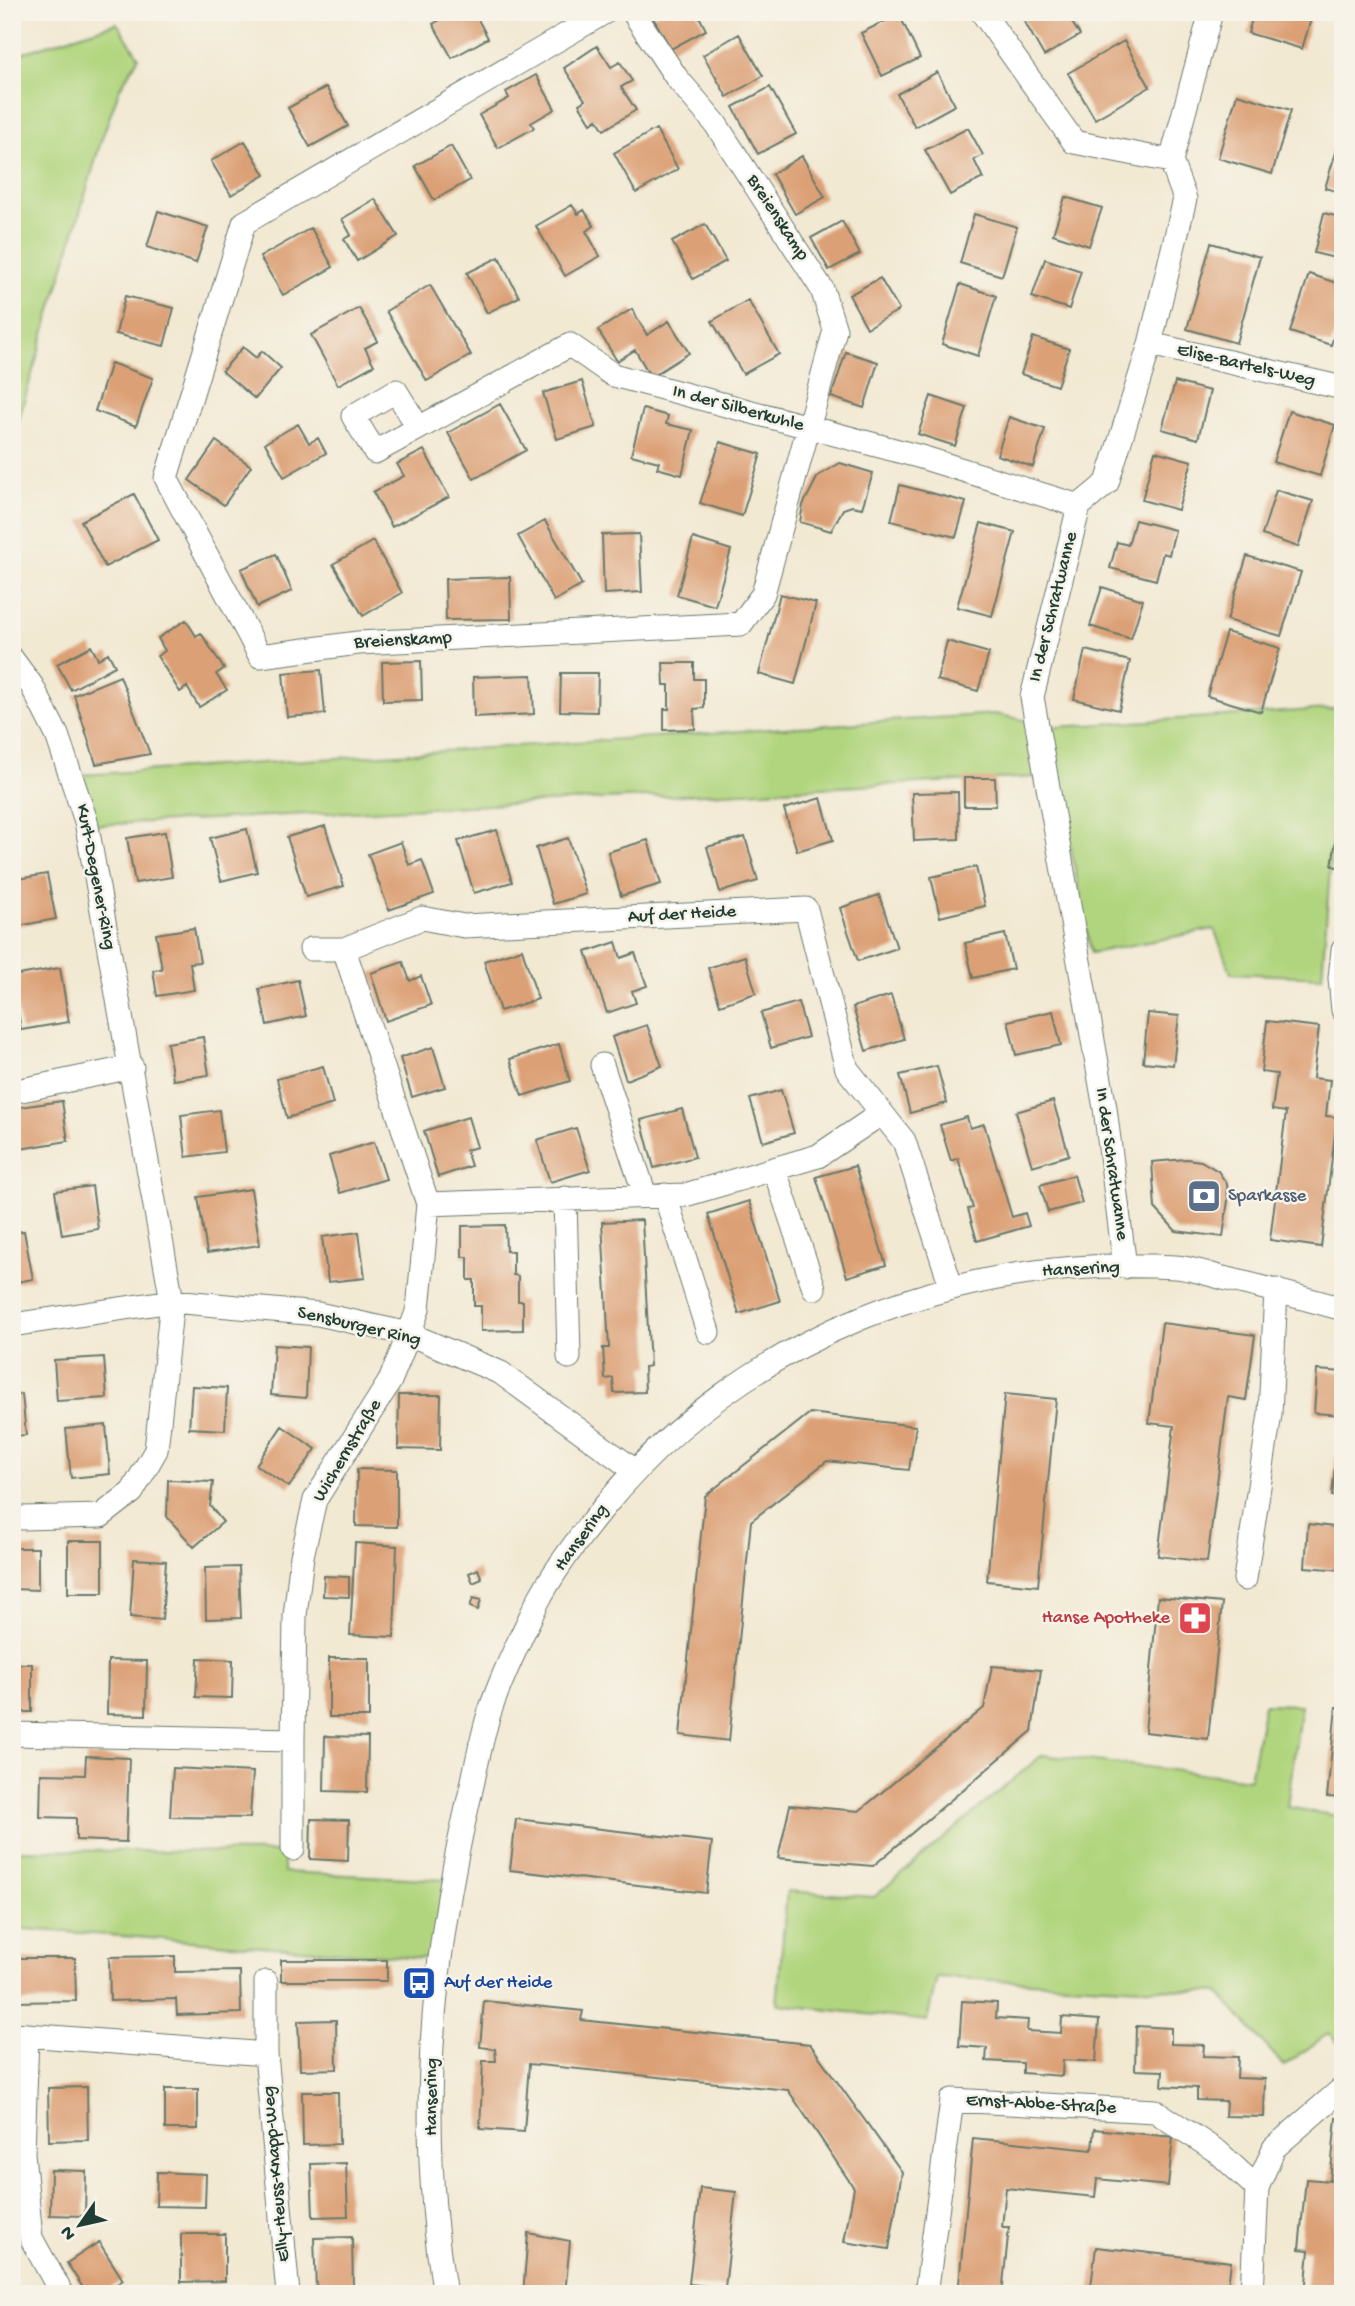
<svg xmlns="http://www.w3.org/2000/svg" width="1355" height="2306" font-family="'Gochi Hand',sans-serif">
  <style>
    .green { fill: #b1d57e; stroke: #688959; stroke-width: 2 }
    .building { fill: #dca076 }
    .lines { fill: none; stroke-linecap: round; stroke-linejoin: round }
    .minor-casing { stroke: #69796c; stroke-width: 25 }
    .minor { stroke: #fff; stroke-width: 23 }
    .labels { text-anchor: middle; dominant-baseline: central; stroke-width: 5; stroke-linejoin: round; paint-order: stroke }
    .street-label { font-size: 19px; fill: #1f3d34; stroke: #f7f3e8 }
    .service-label { font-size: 19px; fill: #4e5e75; stroke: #f7f3e8; text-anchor: start }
    .health-label { font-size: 19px; fill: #be3a42; stroke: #f7f3e8; text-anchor: end }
    .transit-label { font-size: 19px; fill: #164399; stroke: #f7f3e8; text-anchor: start }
  </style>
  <rect width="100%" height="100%" fill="#f7f3e8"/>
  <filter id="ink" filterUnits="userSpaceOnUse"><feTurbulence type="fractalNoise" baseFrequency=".0143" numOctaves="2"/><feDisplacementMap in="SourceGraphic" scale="14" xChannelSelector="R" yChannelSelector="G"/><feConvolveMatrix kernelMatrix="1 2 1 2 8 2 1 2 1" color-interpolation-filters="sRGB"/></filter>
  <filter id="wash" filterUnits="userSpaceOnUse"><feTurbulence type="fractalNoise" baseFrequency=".00686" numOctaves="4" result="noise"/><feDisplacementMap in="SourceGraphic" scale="28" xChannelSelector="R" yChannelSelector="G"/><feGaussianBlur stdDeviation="1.57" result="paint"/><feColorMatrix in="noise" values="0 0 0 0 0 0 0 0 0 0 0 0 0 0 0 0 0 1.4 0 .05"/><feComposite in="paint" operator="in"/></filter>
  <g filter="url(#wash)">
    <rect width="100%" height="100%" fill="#f2e9d3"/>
    <path class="green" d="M117,23L139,57L120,88L102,138L14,435L12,56Z
      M1343,708V761L1338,762L1322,977L1231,973L1214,929L1091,953L1057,776L95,825L82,775L995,714L1057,727Z
      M1264,1704L1301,1705L1287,1807L1343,1817V2049L1329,2033L1284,2066L1218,1992L937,1977L927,2021L777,2004L787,1891L874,1897L1042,1755L1250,1779Z
      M12,1850L284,1852V1872L450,1880L438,1959L12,1928Z"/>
    <g id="blocks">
      <path class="building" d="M454,12H474L488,38L452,58L433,24Z
        M659,12H697L706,30L671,49L652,16Z
        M1019,12H1077L1080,16L1071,21L1080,35L1044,56Z
        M1254,12H1313L1302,49L1248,33Z
        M899,14L920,58L882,76L861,33Z
        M739,34L763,76L727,97L703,55Z
        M1124,41L1150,87L1095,119L1068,73Z
        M597,46L611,67L620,62L632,81L621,87L636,110L604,130L597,119L591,123L579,104L585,100L564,68Z
        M937,72L955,105L915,127L897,94Z
        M536,75L555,109L531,123L534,128L498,148L479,115L509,98L506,92Z
        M326,87L348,126L310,147L288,108Z
        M770,87L796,134L758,154L733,107Z
        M1237,94L1291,110L1272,174L1218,158Z
        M968,128L983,155L974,160L983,178L950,195L925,150Z
        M656,129L678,169L636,193L614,153Z
        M245,141L265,175L231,195L211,161Z
        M451,146L470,180L434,200L415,166Z
        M1337,148L1343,149V193L1325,188Z
        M802,156L825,197L795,214L772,174Z
        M1065,197L1102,208L1089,246L1053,234Z
        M375,199L398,236L357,261L344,239L351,235L342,219Z
        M572,205L578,214L584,210L594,226L586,231L600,256L565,276L536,226Z
        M158,211L208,227L196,263L147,247Z
        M1324,213L1343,218V260L1314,253Z
        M974,214L1017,227L1002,276L960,263Z
        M842,221L860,254L829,270L811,238Z
        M705,224L726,261L693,279L672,242Z
        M311,228L333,267L283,295L260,257Z
        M1211,243L1260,257L1236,343L1187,329Z
        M499,257L519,297L487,313L467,273Z
        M1045,259L1081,271L1069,309L1032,297Z
        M1309,274L1343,285V309L1331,345L1290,332Z
        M880,278L899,310L867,328L849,295Z
        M960,284L996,296L978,356L942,344Z
        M430,285L471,355L427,381L386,311Z
        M125,296L174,308L164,346L116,334Z
        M748,300L779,354L743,374L712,321Z
        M359,308L378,341L365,348L374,365L338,385L311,335Z
        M632,309L647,335L669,321L689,353L651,377L635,350L617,361L598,330Z
        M1033,337L1069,349L1057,386L1021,374Z
        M243,347L256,358L262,351L281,368L255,399L222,371Z
        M846,352L878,362L864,408L831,397Z
        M111,363L153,378L136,426L95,411Z
        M582,381L596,427L557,439L543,393Z
        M1175,382L1210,391L1198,439L1162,429Z
        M931,396L967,408L955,446L918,434Z
        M500,404L526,450L474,479L448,433Z
        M643,409L668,416L666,424L693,430L682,475L657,468L659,462L631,455Z
        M1289,411L1335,425L1320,476L1273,462Z
        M1009,417L1045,429L1033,467L997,455Z
        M298,424L309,443L318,438L326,453L284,477L265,443Z
        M216,441L251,466L224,505L189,480Z
        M720,442L761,454L742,516L700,503Z
        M424,450L449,497L392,527L373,492L404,476L397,464Z
        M1155,451L1192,461L1178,510L1142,500Z
        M840,463L873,473L862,508L852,506L843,509L831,531L800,522L803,505L818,476Z
        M900,485L966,502L956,537L891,521Z
        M1276,490L1313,501L1298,547L1262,535Z
        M134,494L158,540L105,567L81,521Z
        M1135,520L1175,530L1169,555L1163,553L1156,580L1110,568L1117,542L1128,545Z
        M545,521L582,585L554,601L518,536Z
        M981,523L1015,532L992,616L957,607Z
        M639,534L642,592L604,594L602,535Z
        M693,538L731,550L715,606L677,595Z
        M373,541L402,593L363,616L333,564Z
        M276,554L292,591L257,607L241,569Z
        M1247,556L1301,572L1281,636L1227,620Z
        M510,577L511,619L446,620L445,579Z
        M1102,587L1143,600L1131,639L1090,626Z
        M780,594L816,603L795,684L759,674Z
        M186,620L196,636L201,633L224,669L216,674L227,690L199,707L187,687L180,692L157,656L165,651L158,638Z
        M1226,632L1280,648L1261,712L1207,696Z
        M947,641L989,653L978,691L937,680Z
        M91,646L98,659L108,653L115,666L71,690L57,664Z
        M1085,650L1130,661L1119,710L1074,699Z
        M421,661L422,700L383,701L382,662Z
        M663,663H694V679H704V708L694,709L695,729L664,730V709H669V685H664Z
        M321,670L325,714L287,717L283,673Z
        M561,673H598L597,712L560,711Z
        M532,675L534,714L474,717L473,677Z
        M120,676L150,754L96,764L74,695Z
        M964,778H995L996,806H964Z
        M958,792L959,839L914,841L912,793Z
        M821,798L833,840L797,851L784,809Z
        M1338,825L1343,826V868L1332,866Z
        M325,826L344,886L306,897L287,837Z
        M247,829L257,872L221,881L210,838Z
        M497,830L512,882L474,893L458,841Z
        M165,832L172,877L135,883L127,838Z
        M745,837L758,881L720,892L707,847Z
        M568,838L586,894L553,904L536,848Z
        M648,840L661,884L621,896L608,852Z
        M401,842L409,865L422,860L434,894L389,910L368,854Z
        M976,867L985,906L940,917L931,877Z
        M47,874L56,919L18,926L12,880Z
        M879,895L897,948L858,961L840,908Z
        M194,928L200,962L190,963L194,990L157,996L153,970L162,969L156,934Z
        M1005,934L1013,969L973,978L965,943Z
        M616,942L621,958L635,953L647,986L632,991L636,1003L607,1013L586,952Z
        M522,949L538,999L500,1011L484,961Z
        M745,956L756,993L720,1005L708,968Z
        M403,962L410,981L421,976L431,1005L386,1021L371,973Z
        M60,968L69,1022L21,1030L12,976Z
        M298,980L306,1016L267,1025L259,989Z
        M891,995L904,1039L866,1051L853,1007Z
        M798,1002L808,1037L771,1048L761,1013Z
        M1053,1011L1061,1045L1016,1055L1008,1021Z
        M1148,1013L1179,1016L1173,1065L1143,1062Z
        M1267,1021L1319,1027L1313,1078L1330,1080L1326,1116L1337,1117L1321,1247L1270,1240L1286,1112L1272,1110L1277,1074L1261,1072Z
        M647,1025L662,1066L626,1080L612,1037Z
        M203,1037L209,1075L173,1080L167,1043Z
        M559,1044L570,1081L522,1096L510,1059Z
        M433,1047L445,1087L412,1097L400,1058Z
        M323,1066L333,1104L287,1118L277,1079Z
        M937,1066L947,1103L910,1113L900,1075Z
        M781,1090L794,1133L763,1142L750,1099Z
        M62,1101L68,1141L20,1149L13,1108Z
        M1053,1101L1069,1155L1032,1166L1016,1112Z
        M682,1109L695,1157L654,1168L641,1120Z
        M219,1110L224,1152L186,1157L181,1115Z
        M468,1117L477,1147L466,1150L471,1166L438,1177L424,1131Z
        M967,1117L970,1128L984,1124L1012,1217L1025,1213L1029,1226L977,1241L968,1209L973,1208L958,1158L951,1161L940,1125Z
        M576,1128L590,1170L550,1182L537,1140Z
        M374,1142L386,1179L340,1193L329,1156Z
        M1186,1159L1201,1161L1218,1171L1227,1184L1228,1200L1223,1237L1176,1231L1155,1208L1152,1162Z
        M855,1166L886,1265L847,1277L816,1177Z
        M1074,1175L1082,1203L1048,1212L1040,1185Z
        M92,1186L98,1229L62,1235L55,1191Z
        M251,1189L260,1245L207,1253L198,1197Z
        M749,1201L780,1301L739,1314L708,1214Z
        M642,1220L650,1366L644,1367L645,1392L614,1393L613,1378L605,1379L603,1348H609L602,1222Z
        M505,1225L506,1251H513V1275L518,1276V1301H523V1330L481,1331V1306H474V1280H468V1257H462V1226Z
        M24,1231L33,1279L12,1283V1233Z
        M359,1232L365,1278L328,1282L322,1237Z
        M1162,1323L1255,1335L1246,1400L1228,1397L1207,1562L1158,1556L1174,1426L1149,1423Z
        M274,1345L308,1347L306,1398L271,1395Z
        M104,1357L107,1398L57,1401L54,1360Z
        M1317,1370L1343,1372V1415L1314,1413Z
        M192,1386L227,1388L225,1430L189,1428Z
        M22,1394L26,1435L12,1436V1395Z
        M1005,1394L1056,1399L1038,1586L987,1581Z
        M399,1395H441L440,1450L398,1449Z
        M810,1413L916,1426L909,1470L827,1461L751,1521L729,1741L680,1735L705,1496Z
        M106,1425L110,1474L71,1478L66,1429Z
        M282,1426L316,1449L289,1487L256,1465Z
        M1336,1456H1343V1497L1332,1496Z
        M357,1469L397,1470V1527L356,1526Z
        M168,1480L213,1482L210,1506L223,1522L194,1547L167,1517Z
        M1308,1524L1343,1528V1570L1305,1567Z
        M68,1541H103V1593H68Z
        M355,1543L397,1546L394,1637L350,1635Z
        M12,1548H38V1590L12,1589Z
        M134,1559L166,1561L162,1620L130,1617Z
        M239,1567L241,1618L206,1619L205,1568Z
        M478,1569L482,1579L473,1583L469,1573Z
        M324,1576L349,1577V1597L323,1596Z
        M1158,1597L1222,1603L1208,1739L1145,1732Z
        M473,1598L481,1600L478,1610L470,1607Z
        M198,1658L233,1660L232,1698L196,1697Z
        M329,1658H369V1717H329Z
        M108,1660L147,1661L146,1715L107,1714Z
        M12,1664H32V1712H12Z
        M992,1666L1041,1670L1032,1731L873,1866L778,1858L790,1805L859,1811L984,1708Z
        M1336,1707H1343V1798L1327,1797Z
        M325,1736L368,1737L367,1792L324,1791Z
        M86,1756L129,1758L126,1842L76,1840V1818L40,1817L41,1774L85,1775Z
        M173,1768L253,1772L250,1818L170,1817Z
        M311,1819L349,1820L348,1861L310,1859Z
        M516,1819L712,1842L706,1893L510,1870Z
        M175,1956V1972L240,1971L241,2013L177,2015L176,1999L110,2001L109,1957Z
        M12,1958H75L76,2001L14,2002Z
        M281,1960H387V1981H281Z
        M484,2001L583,2011L581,2020L810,2044L902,2172L889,2249L844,2242L854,2188L788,2090L529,2064L524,2132L480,2129L483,2061H496L495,2049L480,2047Z
        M962,2001L997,2003L996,2018L1028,2020L1027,2031L1061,2033L1062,2017L1099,2020L1096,2062L1063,2060L1062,2076L1023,2073V2063L986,2061L987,2048L959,2046Z
        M336,2020L337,2069L300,2070L298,2021Z
        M1136,2026L1171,2028V2044L1204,2045L1203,2056L1238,2057L1237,2078L1265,2079L1264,2117L1225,2116L1226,2101L1197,2100V2088L1162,2086L1163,2071L1135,2070Z
        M87,2087L88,2140L49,2141L48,2088Z
        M165,2089H198V2129H165Z
        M302,2092H338L339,2144L303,2145Z
        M1336,2118L1343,2119V2294H1305L1309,2250L1299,2249L1306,2179L1330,2181Z
        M1094,2129L1173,2137L1168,2186L1097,2179L1095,2197L1006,2188L1002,2227H1009L1002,2294H958L973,2138L1092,2150Z
        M346,2163L348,2216L313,2217L311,2164Z
        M51,2170L86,2171L85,2216L50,2215Z
        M157,2172L206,2174L205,2207L156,2206Z
        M700,2188L736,2192L725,2288L689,2284Z
        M528,2233L570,2241L565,2294H523Z
        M181,2234H225V2281L181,2282Z
        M352,2237L353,2288L316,2289L314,2238Z
        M99,2242L123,2280L102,2294H87L67,2263Z
        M1096,2247L1231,2262L1227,2294H1090Z"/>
    </g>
  </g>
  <g filter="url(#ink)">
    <use href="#blocks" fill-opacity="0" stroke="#69796c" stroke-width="2"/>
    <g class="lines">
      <g class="minor-casing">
        <path id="minor" d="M605,12L244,223L166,478L260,656L358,643L741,624L763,594L835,330L822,289L715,123L676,77L633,12
          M982,12L1074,142L1171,161
          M1150,344L1343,388
          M418,427L396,391L353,416L375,452L570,345L613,375L921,457L1079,506
          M12,659L32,686L57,735L86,821L172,1301L156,1450L132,1492L101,1516L22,1518
          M344,949L422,918L464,926L806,909L847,1069L904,1141L951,1286
          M1343,950L1340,978L1343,1010
          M602,1065L645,1195
          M12,1092L132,1067
          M775,1171L814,1288
          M665,1195L708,1332
          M565,1198L569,1357
          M428,1204L685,1195L818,1156L882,1113
          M1125,1267L1105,1108L1032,697L1079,506L1107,483L1150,344L1185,199L1171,161L1211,12
          M12,1325L172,1301L318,1314L409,1334L501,1373L634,1470
          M1245,1579L1270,1414L1276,1290
          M12,1734L293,1740L295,1616L302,1556L315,1500L390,1381L409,1334L418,1309L428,1204L344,949H311
          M293,1849V1740
          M266,1982V2054L288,2294
          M14,2034L266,2054
          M27,2035L23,2153L31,2238L62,2294
          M445,2294C417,2131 431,1962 468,1803C475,1774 480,1743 489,1714C501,1677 521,1637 538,1601C556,1567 580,1536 604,1507C743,1337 958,1254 1175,1267C1191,1268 1208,1274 1223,1278C1263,1287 1303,1298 1343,1309
          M926,2294L952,2100L1155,2111L1218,2152L1257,2188
          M1252,2294L1257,2188L1274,2148L1343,2088"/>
      </g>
      <use href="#minor" class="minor"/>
    </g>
  </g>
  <defs>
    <g id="bank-square" transform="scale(1.75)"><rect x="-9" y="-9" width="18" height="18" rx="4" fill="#5c6f8a" stroke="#f7f3e8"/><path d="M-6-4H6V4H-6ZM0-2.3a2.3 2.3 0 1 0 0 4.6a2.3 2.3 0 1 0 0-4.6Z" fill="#fff"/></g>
    <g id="pharmacy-square" transform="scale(1.75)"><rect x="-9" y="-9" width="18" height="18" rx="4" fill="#e0444e" stroke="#f7f3e8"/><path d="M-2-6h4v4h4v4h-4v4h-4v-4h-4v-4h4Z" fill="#fff"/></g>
    <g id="bus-square" transform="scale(1.75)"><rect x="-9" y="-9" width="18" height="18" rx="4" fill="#1a4fb4" stroke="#f7f3e8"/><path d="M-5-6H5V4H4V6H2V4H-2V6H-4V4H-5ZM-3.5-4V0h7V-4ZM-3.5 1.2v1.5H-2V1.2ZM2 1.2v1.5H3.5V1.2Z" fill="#fff"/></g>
  </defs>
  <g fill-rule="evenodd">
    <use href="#bank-square" x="1204" y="1196"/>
    <use href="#pharmacy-square" x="1195" y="1618"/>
    <use href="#bus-square" x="419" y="1983"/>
  </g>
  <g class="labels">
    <g class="street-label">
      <text transform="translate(777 218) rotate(57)">Breienskamp</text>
      <text transform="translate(1246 366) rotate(13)">Elise-Bartels-Weg</text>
      <text transform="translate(738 409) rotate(15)">In der Silberkuhle</text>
      <text transform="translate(1054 607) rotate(-76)">In der Schratwanne</text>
      <text transform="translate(403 641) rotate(-3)">Breienskamp</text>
      <text transform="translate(95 877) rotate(79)">Kurt-Degener-Ring</text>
      <text transform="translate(682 915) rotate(-3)">Auf der Heide</text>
      <text transform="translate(1111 1164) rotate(82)">In der Schratwanne</text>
      <text transform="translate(1081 1270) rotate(-3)">Hansering</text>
      <text transform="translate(359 1327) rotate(13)">Sensburger Ring</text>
      <text transform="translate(348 1451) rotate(-59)">Wichernstraße</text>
      <text transform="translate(582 1538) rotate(-54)">Hansering</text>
      <text transform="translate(432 2097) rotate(-90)">Hansering</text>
      <text transform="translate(1041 2105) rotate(3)">Ernst-Abbe-Straße</text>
      <text transform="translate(277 2174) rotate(-95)">Elly-Heuss-Knapp-Weg</text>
    </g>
    <g class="service-label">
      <text x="1228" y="1196">Sparkasse</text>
    </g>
    <g class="health-label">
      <text x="1170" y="1618">Hanse Apotheke</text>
    </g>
    <g class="transit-label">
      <text x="444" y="1983">Auf der Heide</text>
    </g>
  </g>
  <rect width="1355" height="2306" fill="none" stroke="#f7f3e8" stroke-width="42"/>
  <g transform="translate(80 2225) rotate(236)" stroke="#f7f3e8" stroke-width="5" paint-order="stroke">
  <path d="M0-5L12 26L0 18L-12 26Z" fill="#1f3d34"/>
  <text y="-10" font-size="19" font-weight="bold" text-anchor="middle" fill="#1f3d34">N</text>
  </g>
</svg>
